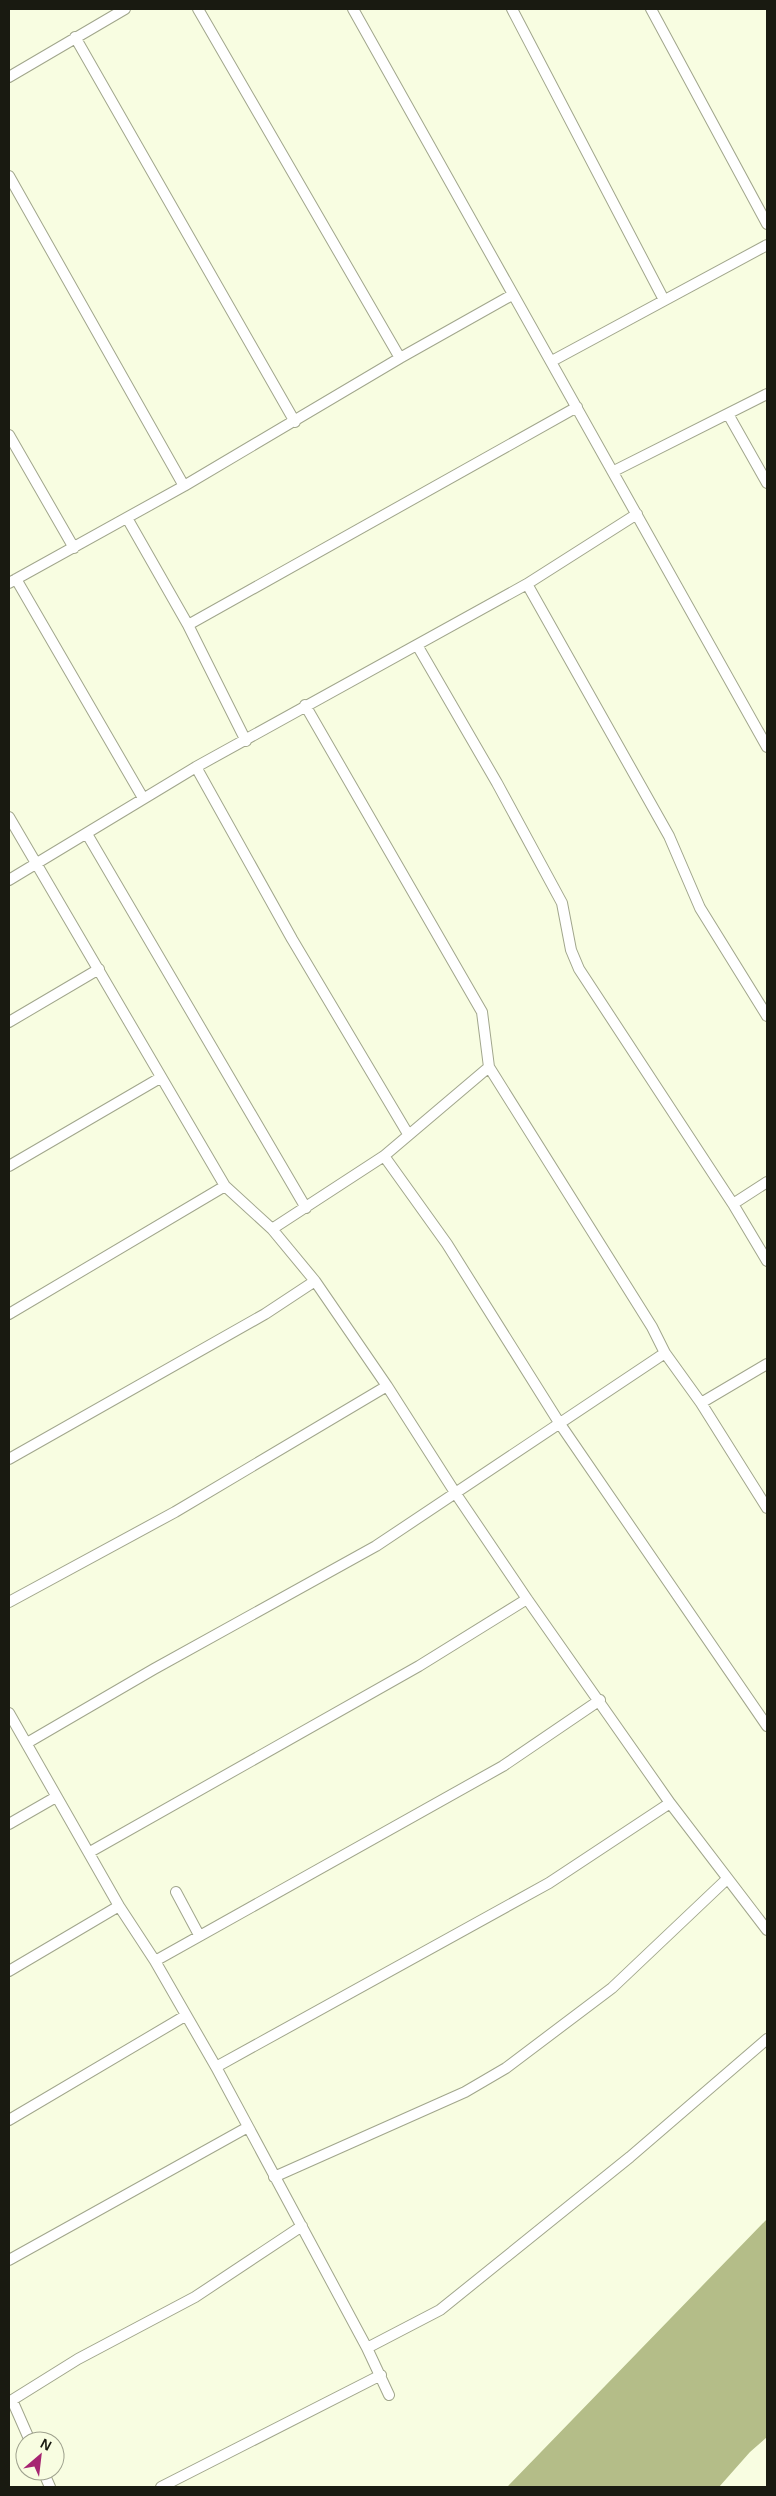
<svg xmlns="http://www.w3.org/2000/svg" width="776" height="2496" font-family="Helvetica,sans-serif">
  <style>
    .forest { fill: #b4bd88 }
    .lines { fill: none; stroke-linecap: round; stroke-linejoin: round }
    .minor-casing { stroke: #a1a68c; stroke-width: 12 }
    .minor { stroke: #fff; stroke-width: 10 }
  </style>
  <rect width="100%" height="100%" fill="#f8fde1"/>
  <path class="forest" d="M767,2219V2437L750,2452L719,2487H507Z"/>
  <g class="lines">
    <g class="minor-casing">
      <path id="minor" d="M198,9L400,358
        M353,9L767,747
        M512,9L664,300
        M651,9L767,224
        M75,37L295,422
        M9,77L125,9
        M9,176L184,486
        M552,361L767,245
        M728,414L767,483
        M9,435L74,548
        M614,471L767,394
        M127,518L188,625L246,741
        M16,579L143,798
        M9,583L184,486L400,358L512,295
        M527,584L669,836L700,908L767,1016
        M188,625L577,407
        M417,645L497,783L562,903L571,950L579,969L733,1204L767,1261
        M305,705L482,1012L489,1067L652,1327L665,1353L701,1403L767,1508
        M196,767L292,939L408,1134
        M9,817L225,1186L272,1229L315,1281L387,1386L456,1494L527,1599L670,1803L767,1930
        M87,834L306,1208
        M9,880L196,767L527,584L637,514
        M9,1022L99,969
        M384,1156L447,1244L560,1424L767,1726
        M9,1166L160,1078
        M733,1204L767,1182
        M272,1229L384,1156L489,1067
        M9,1314L225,1186
        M701,1403L767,1364
        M9,1459L265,1314L315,1281
        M9,1602L175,1512L387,1386
        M9,1713L119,1906L155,1961L216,2067L367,2348L389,2395
        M27,1743L154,1669L376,1546L665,1353
        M9,1824L56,1797
        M90,1852L419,1666L527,1599
        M176,1892L199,1935
        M155,1961L503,1766L600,1700
        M9,1971L119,1906
        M216,2067L549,1883L670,1803
        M9,2120L185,2016
        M274,2177L465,2092L506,2068L612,1988L727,1879
        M9,2260L248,2127
        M367,2348L440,2310L630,2157L767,2039
        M12,2400L30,2441
        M9,2402L78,2359L195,2297L302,2226
        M43,2471L50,2487
        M161,2487L381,2375"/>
    </g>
    <use href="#minor" class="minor"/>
  </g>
  <rect width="776" height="2496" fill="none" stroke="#191a11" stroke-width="20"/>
  <g transform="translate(40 2456) rotate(28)"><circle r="24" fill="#f8fde1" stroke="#9fa28e"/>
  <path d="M0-4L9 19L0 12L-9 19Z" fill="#a62572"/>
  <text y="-8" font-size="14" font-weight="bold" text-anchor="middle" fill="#191a11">N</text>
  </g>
</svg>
